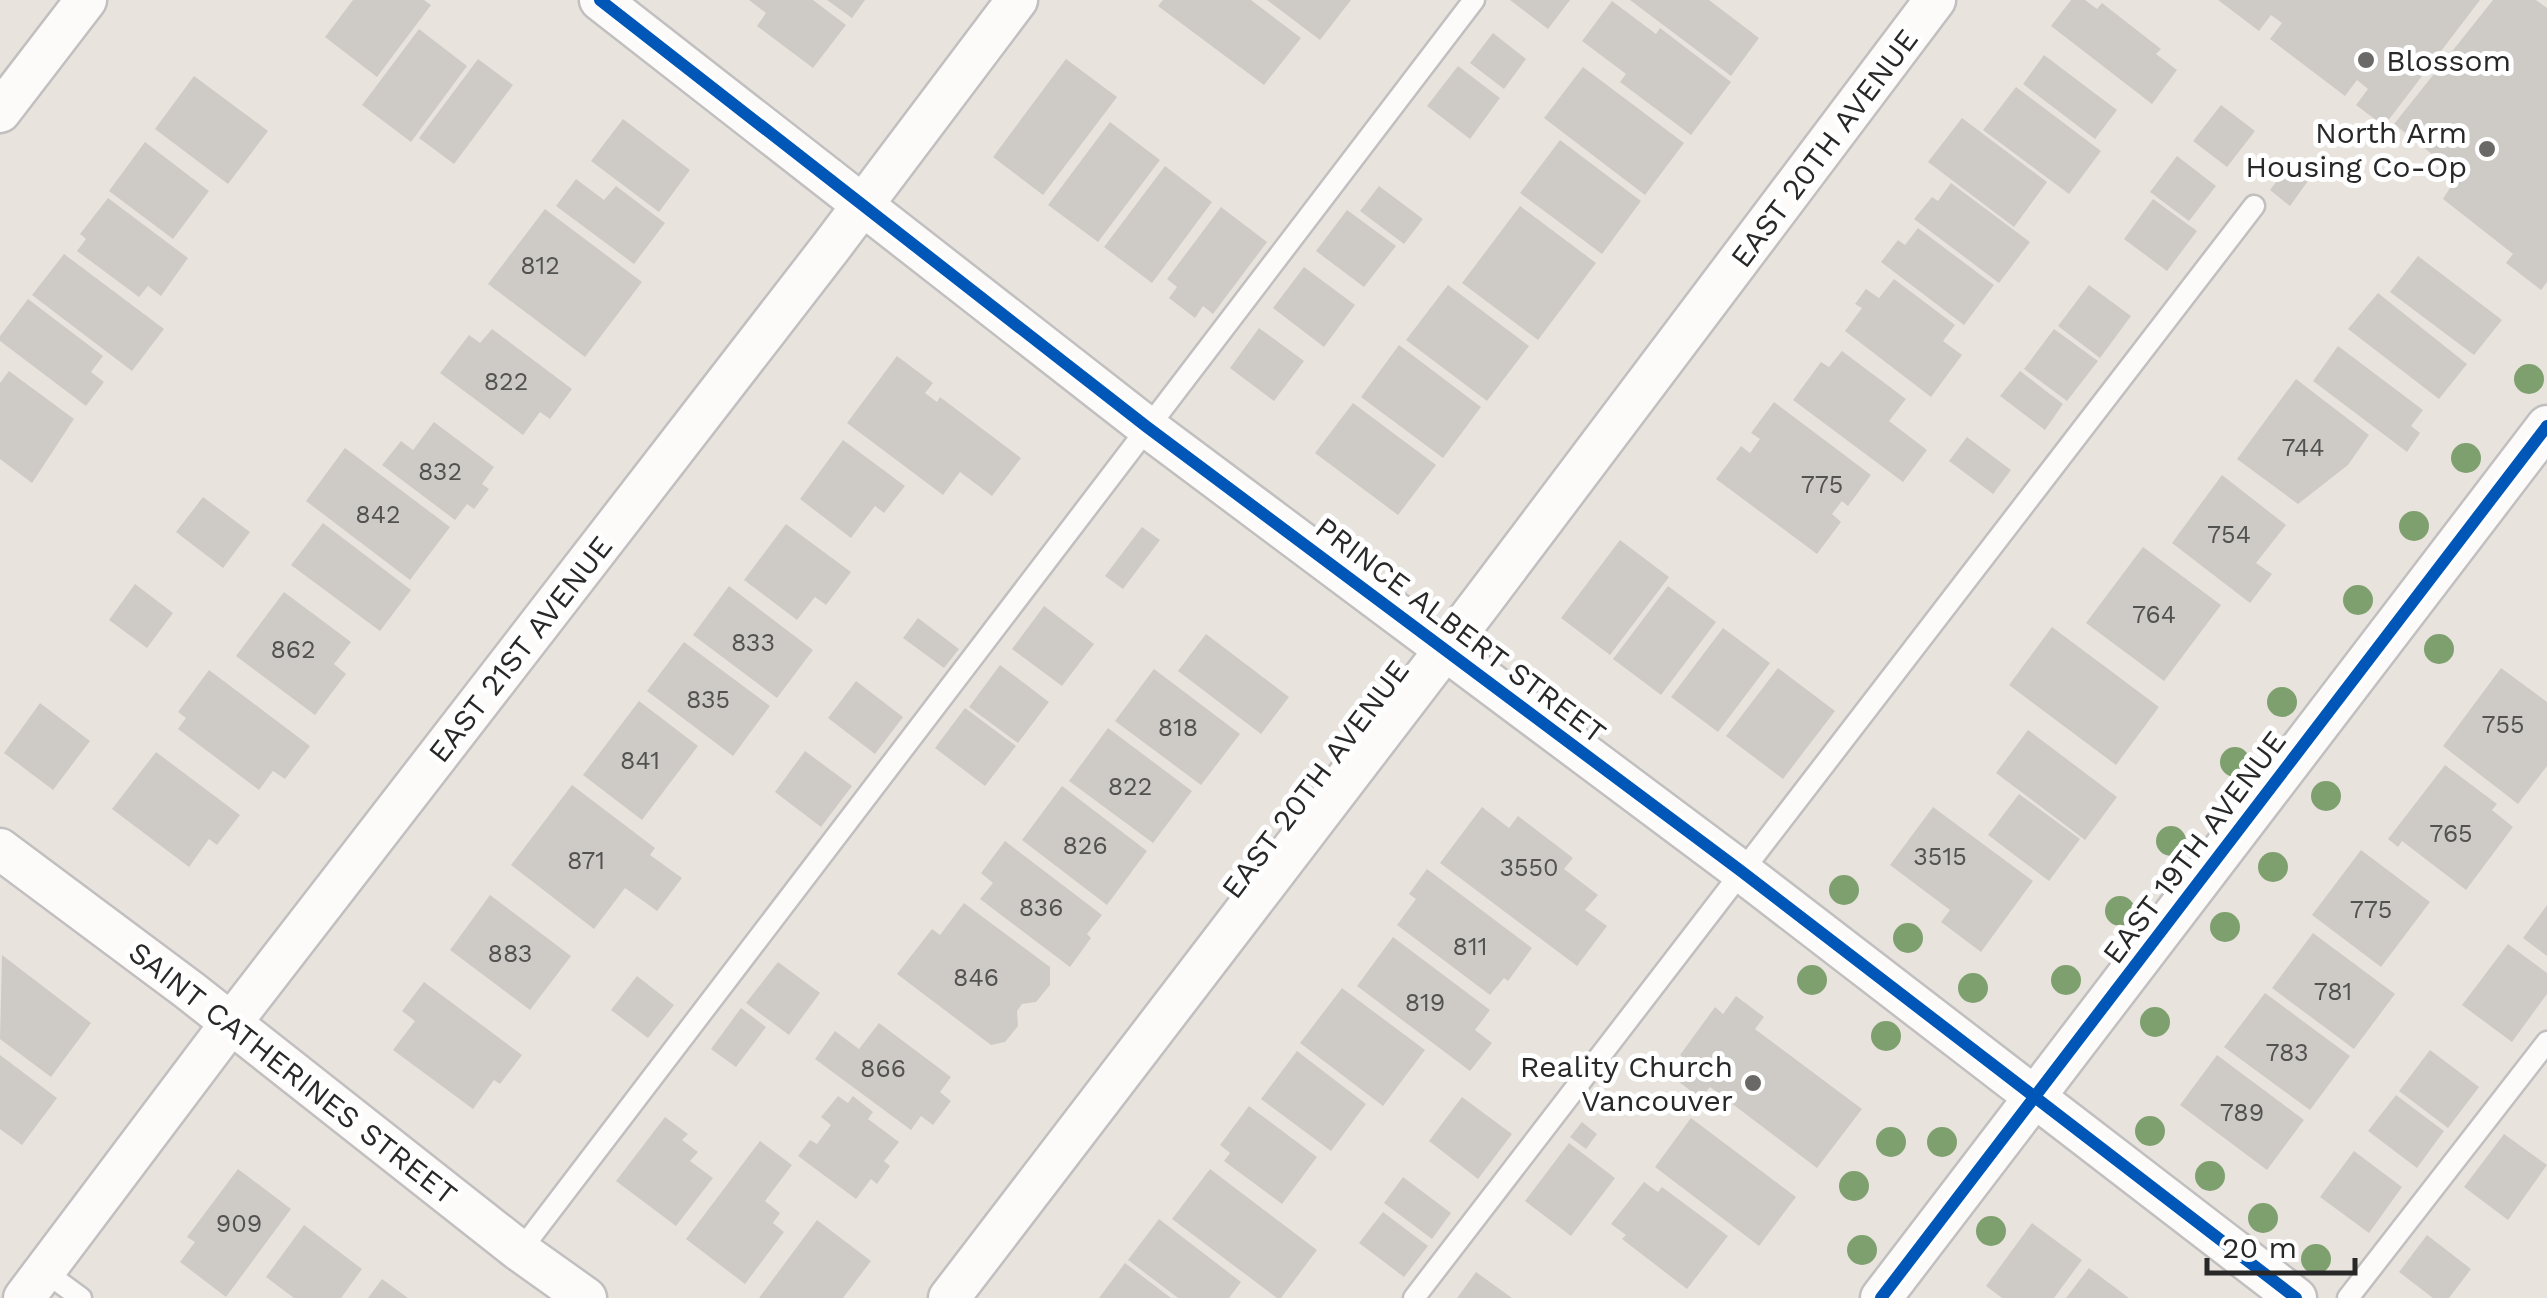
<svg xmlns="http://www.w3.org/2000/svg" width="2547" height="1298" font-family="'Work Sans',sans-serif">
  <style>
    .building { fill: #cecbc7 }
    .lines { fill: none; stroke-linecap: round; stroke-linejoin: round }
    .lane-casing { stroke: #c1bfbf; stroke-width: 25 }
    .street-casing { stroke: #c1bfbf; stroke-width: 45 }
    .lane { stroke: #fcfbfa; stroke-width: 20 }
    .street { stroke: #fcfbfa; stroke-width: 40 }
    .cycleway-casing { stroke: #fff; stroke-width: 19 }
    .cycleway { stroke: #0057b8; stroke-width: 12 }
    .tree { fill: #7ea06e }
    .poi-dot { fill: #6b6967; stroke: #fff; stroke-width: 4 }
    .labels { text-anchor: middle; dominant-baseline: central; stroke-width: 10; stroke-linejoin: round; paint-order: stroke }
    .number-label { font-size: 25px; fill: #525250 }
    .poi-label { font-size: 30px; fill: #282828; stroke: #fff; text-anchor: end }
    .street-label { font-size: 30px; fill: #282828; stroke: #fff }
  </style>
  <rect width="100%" height="100%" fill="#e8e3dd"/>
  <path class="building" d="M353,0H424L431,5L377,77L325,37Z
    M749,0H813L846,25L813,68L757,26L766,13Z
    M827,0H865L852,18Z
    M1163,0H1251L1301,38L1264,85L1158,6Z
    M1267,0H1351L1320,40Z
    M1510,0H1570L1548,29Z
    M1630,0H1709L1759,38L1731,76Z
    M2071,0H2085L2097,9L2102,3L2161,49L2156,54L2177,70L2152,104L2051,26Z
    M2218,0H2480L2384,126L2356,105L2368,89L2357,80L2345,96L2270,39L2282,23L2271,15L2259,31Z
    M2493,0H2536L2547,8V282L2541,290L2506,263L2513,254L2443,199L2458,175L2394,124Z
    M1612,1L1656,34L1660,28L1731,82L1691,135L1620,82L1626,74L1582,41Z
    M419,29L467,66L411,142L362,105Z
    M1493,33L1526,59L1504,89L1470,63Z
    M2044,55L2117,110L2095,139L2023,84Z
    M478,59L513,85L454,164L419,138Z
    M1066,59L1117,97L1043,195L993,157Z
    M1458,66L1500,98L1470,139L1427,106Z
    M1583,67L1684,143L1645,195L1544,118Z
    M194,76L268,131L228,184L155,129Z
    M2016,87L2101,151L2069,194L1983,130Z
    M2221,105L2255,131L2227,167L2193,141Z
    M1962,118L2047,182L2014,227L1928,162Z
    M623,119L690,170L659,212L591,161Z
    M1110,122L1160,160L1098,242L1048,205Z
    M1560,140L1641,201L1602,254L1520,193Z
    M145,142L209,191L173,239L109,191Z
    M2177,156L2216,186L2189,221L2150,192Z
    M1165,166L1212,202L1152,283L1104,247Z
    M2288,166L2308,181L2290,206L2270,190Z
    M576,179L604,200L616,186L665,223L634,264L556,206Z
    M1951,183L2030,242L1999,283L1914,219L1932,197L1938,201Z
    M1379,186L1423,219L1404,244L1360,211Z
    M108,198L188,258L161,296L148,286L139,297L77,251L86,239L80,234Z
    M2153,199L2197,231L2167,271L2124,239Z
    M1520,206L1596,263L1538,340L1462,283Z
    M1221,207L1267,242L1213,314L1203,306L1195,318L1169,298L1177,287L1167,279Z
    M545,209L642,282L585,357L488,284Z
    M1347,210L1396,246L1364,287L1316,251Z
    M1918,228L1994,285L1964,325L1881,262L1898,240L1905,245Z
    M64,254L164,329L132,371L32,295Z
    M2418,256L2502,320L2474,355L2390,292Z
    M1304,267L1355,305L1324,347L1273,308Z
    M1894,279L1955,325L1943,341L1962,355L1931,397L1845,331L1862,308L1855,304L1866,289L1879,298Z
    M1448,285L1529,346L1487,401L1406,340Z
    M2089,285L2131,316L2100,358L2058,326Z
    M2378,293L2467,364L2439,399L2348,329Z
    M28,299L103,356L91,372L104,382L86,406L0,341V336Z
    M1259,328L1304,361L1274,401L1230,368Z
    M492,329L572,389L550,419L540,412L523,435L440,373L469,335L480,343Z
    M2054,329L2098,361L2067,401L2024,369Z
    M1399,345L1481,407L1443,458L1361,397Z
    M2338,346L2423,410L2411,426L2420,433L2407,452L2313,381Z
    M1842,351L1906,399L1889,421L1927,450L1903,482L1793,400L1821,362L1829,367Z
    M897,356L933,383L925,393L937,402L940,397L1021,458L992,496L960,472L943,495L847,423Z
    M9,371L74,419L32,483L0,459V383Z
    M2020,371L2063,404L2045,430L2000,396Z
    M2296,379L2369,435L2348,465L2298,504L2237,459Z
    M1774,402L1871,475L1848,506L1842,501L1832,514L1841,522L1817,554L1716,479L1741,446L1750,453L1760,439L1751,433Z
    M1353,403L1436,465L1398,515L1315,453Z
    M434,422L494,467L482,484L489,489L474,509L467,504L455,520L382,465L401,441L413,450Z
    M1967,437L2011,470L1993,494L1949,461Z
    M843,440L905,486L884,513L875,506L851,538L800,499Z
    M345,448L450,527L410,580L306,501Z
    M2222,475L2286,525L2256,563L2272,574L2250,603L2172,543Z
    M203,497L250,532L223,568L176,532Z
    M323,523L411,590L380,631L291,565Z
    M786,524L851,572L826,605L815,597L797,620L744,580Z
    M1142,527L1160,540L1123,589L1105,576Z
    M1620,540L1669,577L1610,655L1561,618Z
    M2143,547L2221,605L2164,681L2086,623Z
    M135,584L173,613L147,648L109,620Z
    M729,586L813,650L777,698L693,635Z
    M1668,586L1716,622L1661,695L1613,659Z
    M284,592L351,642L334,664L346,674L315,715L236,656Z
    M1044,606L1094,644L1062,686L1012,649Z
    M918,618L959,649L944,668L903,638Z
    M2052,627L2159,707L2116,765L2009,685Z
    M1723,628L1770,663L1718,732L1671,697Z
    M1206,634L1289,697L1261,734L1178,671Z
    M684,642L770,706L733,756L647,691Z
    M1000,665L1049,702L1018,743L969,707Z
    M1778,668L1835,711L1783,779L1726,736Z
    M2501,668L2547,702V766L2518,804L2443,746Z
    M1154,669L1240,734L1201,785L1115,721Z
    M209,670L310,746L285,779L273,771L259,790L178,729L186,718L178,712Z
    M856,681L903,717L875,754L828,718Z
    M639,701L698,746L642,820L583,775Z
    M40,703L90,741L53,790L4,753Z
    M965,708L1016,746L985,786L935,748Z
    M1108,728L1192,791L1153,843L1069,781Z
    M2028,730L2117,797L2085,840L1996,773Z
    M805,751L852,786L821,827L775,792Z
    M156,752L240,815L217,845L209,839L189,867L112,809Z
    M2445,765L2497,804L2492,810L2513,827L2466,890L2402,841L2398,847L2388,839Z
    M572,785L655,848L650,855L682,878L657,911L625,888L594,929L511,865Z
    M1062,786L1147,851L1107,905L1022,840Z
    M2019,794L2080,839L2049,881L1988,835Z
    M1482,807L1509,828L1518,816L1573,858L1564,869L1598,895L1585,910L1607,926L1577,966L1440,863Z
    M1933,807L2033,881L1981,952L1941,922L1950,910L1890,865Z
    M1005,841L1102,915L1087,934L1091,938L1070,967L980,899L993,883L981,873Z
    M2361,850L2430,902L2381,967L2312,915Z
    M1427,869L1532,948L1508,981L1504,978L1490,995L1397,925L1416,899L1409,894Z
    M490,895L571,956L530,1010L450,950Z
    M964,903L1050,967V985L1036,1002L1022,1004L1017,1011L1018,1026L1005,1042L991,1045L897,974L932,929L940,935Z
    M2547,905V956L2523,938Z
    M2313,933L2395,994L2354,1049L2272,988Z
    M1393,937L1490,1010L1475,1030L1492,1043L1470,1071L1357,986Z
    M2508,944L2547,973V994L2512,1042L2462,1005Z
    M2,955L91,1023L51,1077L0,1039Z
    M778,962L820,993L789,1035L746,1003Z
    M637,976L674,1005L648,1038L611,1010Z
    M424,982L522,1055L500,1084L494,1080L473,1109L393,1050L415,1021L402,1011Z
    M1342,988L1425,1050L1383,1106L1300,1043Z
    M2265,993L2350,1056L2310,1110L2224,1047Z
    M1736,996L1764,1017L1755,1029L1862,1109L1817,1168L1710,1087L1700,1098L1674,1078L1687,1061L1680,1055L1715,1007L1723,1014Z
    M741,1008L766,1027L736,1067L711,1049Z
    M879,1023L951,1077L940,1092L951,1101L933,1125L921,1116L911,1130L815,1059L835,1031L859,1049Z
    M2430,1050L2479,1087L2448,1128L2399,1091Z
    M1297,1051L1366,1104L1331,1151L1261,1099Z
    M0,1055L57,1098L22,1145L0,1129Z
    M2217,1055L2304,1120L2267,1170L2180,1105Z
    M2396,1095L2444,1131L2417,1168L2368,1131Z
    M838,1096L848,1103L853,1096L873,1112L868,1119L899,1142L884,1161L890,1166L877,1184L871,1179L856,1199L798,1156L810,1140L817,1144L831,1125L821,1117Z
    M1462,1097L1512,1134L1478,1179L1429,1141Z
    M1249,1106L1317,1157L1282,1204L1224,1161L1230,1153L1220,1145Z
    M665,1117L688,1134L682,1140L698,1152L690,1161L713,1178L676,1226L616,1181Z
    M1691,1118L1796,1197L1759,1246L1655,1167Z
    M1582,1122L1597,1134L1586,1149L1570,1137Z
    M2504,1134L2547,1165L2508,1220L2464,1187Z
    M760,1141L792,1165L765,1201L780,1213L773,1223L784,1232L745,1284L686,1239Z
    M1569,1143L1615,1178L1571,1236L1525,1201Z
    M2354,1151L2402,1187L2369,1233L2320,1197Z
    M238,1169L291,1209L226,1297L180,1262L195,1242L187,1237Z
    M1210,1169L1317,1250L1281,1298H1277L1172,1219Z
    M1403,1177L1451,1213L1432,1239L1384,1203Z
    M1644,1182L1658,1192L1662,1187L1728,1236L1687,1289L1622,1239L1626,1235L1611,1224Z
    M1383,1212L1428,1246L1404,1277L1359,1243Z
    M1159,1219L1241,1282L1229,1298H1178L1128,1260Z
    M817,1220L871,1261L843,1298H759Z
    M2032,1223L2082,1260L2054,1298H2002L1986,1286Z
    M304,1225L362,1269L341,1298H294L266,1277Z
    M2427,1235L2471,1269L2449,1298H2433L2399,1272Z
    M1125,1263L1171,1298H1099Z
    M2089,1268L2129,1298H2066Z
    M1476,1272L1512,1298H1457Z
    M382,1279L408,1298H368Z"/>
  <g class="lines">
    <g class="lane-casing">
      <path id="lane" d="M520,1251L1474,0
        M44,1271L81,1298
        M1414,1298L2254,206
        M2348,1298L2547,1042"/>
    </g>
    <g class="street-casing">
      <path id="street" d="M600,0L1147,427L1741,871L2296,1298
        M0,112L86,0
        M0,849L189,990L520,1251L586,1298
        M24,1298L231,1023L831,247L1017,0
        M949,1298L1480,604L1935,0
        M1881,1298L2547,426"/>
    </g>
    <use href="#lane" class="lane"/>
    <use href="#street" class="street"/>
    <g class="cycleway-casing">
      <path id="cycleway" d="M600,0L1147,427L1741,871L2296,1298
        M1881,1298L2547,426"/>
    </g>
    <use href="#cycleway" class="cycleway"/>
  </g>
  <g class="tree">
    <circle cx="2529" cy="379" r="15"/>
    <circle cx="2466" cy="458" r="15"/>
    <circle cx="2414" cy="526" r="15"/>
    <circle cx="2358" cy="600" r="15"/>
    <circle cx="2439" cy="649" r="15"/>
    <circle cx="2282" cy="702" r="15"/>
    <circle cx="2235" cy="762" r="15"/>
    <circle cx="2326" cy="796" r="15"/>
    <circle cx="2171" cy="841" r="15"/>
    <circle cx="2273" cy="867" r="15"/>
    <circle cx="1844" cy="890" r="15"/>
    <circle cx="2120" cy="911" r="15"/>
    <circle cx="2225" cy="927" r="15"/>
    <circle cx="1908" cy="938" r="15"/>
    <circle cx="1812" cy="980" r="15"/>
    <circle cx="2066" cy="980" r="15"/>
    <circle cx="1973" cy="988" r="15"/>
    <circle cx="2155" cy="1022" r="15"/>
    <circle cx="1886" cy="1036" r="15"/>
    <circle cx="2150" cy="1131" r="15"/>
    <circle cx="1891" cy="1142" r="15"/>
    <circle cx="1942" cy="1142" r="15"/>
    <circle cx="2210" cy="1176" r="15"/>
    <circle cx="1854" cy="1186" r="15"/>
    <circle cx="2263" cy="1218" r="15"/>
    <circle cx="1991" cy="1231" r="15"/>
    <circle cx="1862" cy="1250" r="15"/>
    <circle cx="2316" cy="1259" r="15"/>
  </g>
  <g class="poi-dot">
    <circle cx="2366" cy="60" r="10"/>
    <circle cx="2487" cy="149" r="10"/>
    <circle cx="1753" cy="1083" r="10"/>
  </g>
  <g class="labels">
    <g class="number-label">
      <text x="540" y="265">812</text>
      <text x="506" y="381">822</text>
      <text x="2303" y="447">744</text>
      <text x="440" y="471">832</text>
      <text x="1822" y="484">775</text>
      <text x="378" y="514">842</text>
      <text x="2229" y="534">754</text>
      <text x="2154" y="614">764</text>
      <text x="753" y="642">833</text>
      <text x="293" y="649">862</text>
      <text x="708" y="699">835</text>
      <text x="2503" y="724">755</text>
      <text x="1178" y="727">818</text>
      <text x="640" y="760">841</text>
      <text x="1130" y="786">822</text>
      <text x="2451" y="833">765</text>
      <text x="1085" y="845">826</text>
      <text x="1940" y="856">3515</text>
      <text x="586" y="860">871</text>
      <text x="1529" y="867">3550</text>
      <text x="1041" y="907">836</text>
      <text x="2371" y="909">775</text>
      <text x="1470" y="946">811</text>
      <text x="510" y="953">883</text>
      <text x="976" y="977">846</text>
      <text x="2333" y="991">781</text>
      <text x="1425" y="1002">819</text>
      <text x="2287" y="1052">783</text>
      <text x="883" y="1068">866</text>
      <text x="2242" y="1112">789</text>
      <text x="239" y="1223">909</text>
    </g>
    <g class="poi-label">
      <text x="2386" y="60" text-anchor="start">Blossom</text>
      <text x="2467" y="132">North Arm<tspan x="2467" dy="34">Housing Co-Op</tspan></text>
      <text x="1733" y="1066">Reality Church<tspan x="1733" dy="34">Vancouver</tspan></text>
    </g>
    <g class="street-label">
      <text transform="translate(1824 148) rotate(-53)">EAST 20TH AVENUE</text>
      <text transform="translate(1461 630) rotate(37)">PRINCE ALBERT STREET</text>
      <text transform="translate(520 649) rotate(-52)">EAST 21ST AVENUE</text>
      <text transform="translate(1315 779) rotate(-53)">EAST 20TH AVENUE</text>
      <text transform="translate(2194 847) rotate(-53)">EAST 19TH AVENUE</text>
      <text transform="translate(293 1073) rotate(38)">SAINT CATHERINES STREET</text>
    </g>
  </g>
  <path d="M2207 1258v15h148v-15" fill="none" stroke="#282828" stroke-width="5"/>
  <text x="2222" y="1258" font-size="30" fill="#282828" stroke="#ffffff" stroke-width="8" paint-order="stroke">20 m</text>
</svg>
